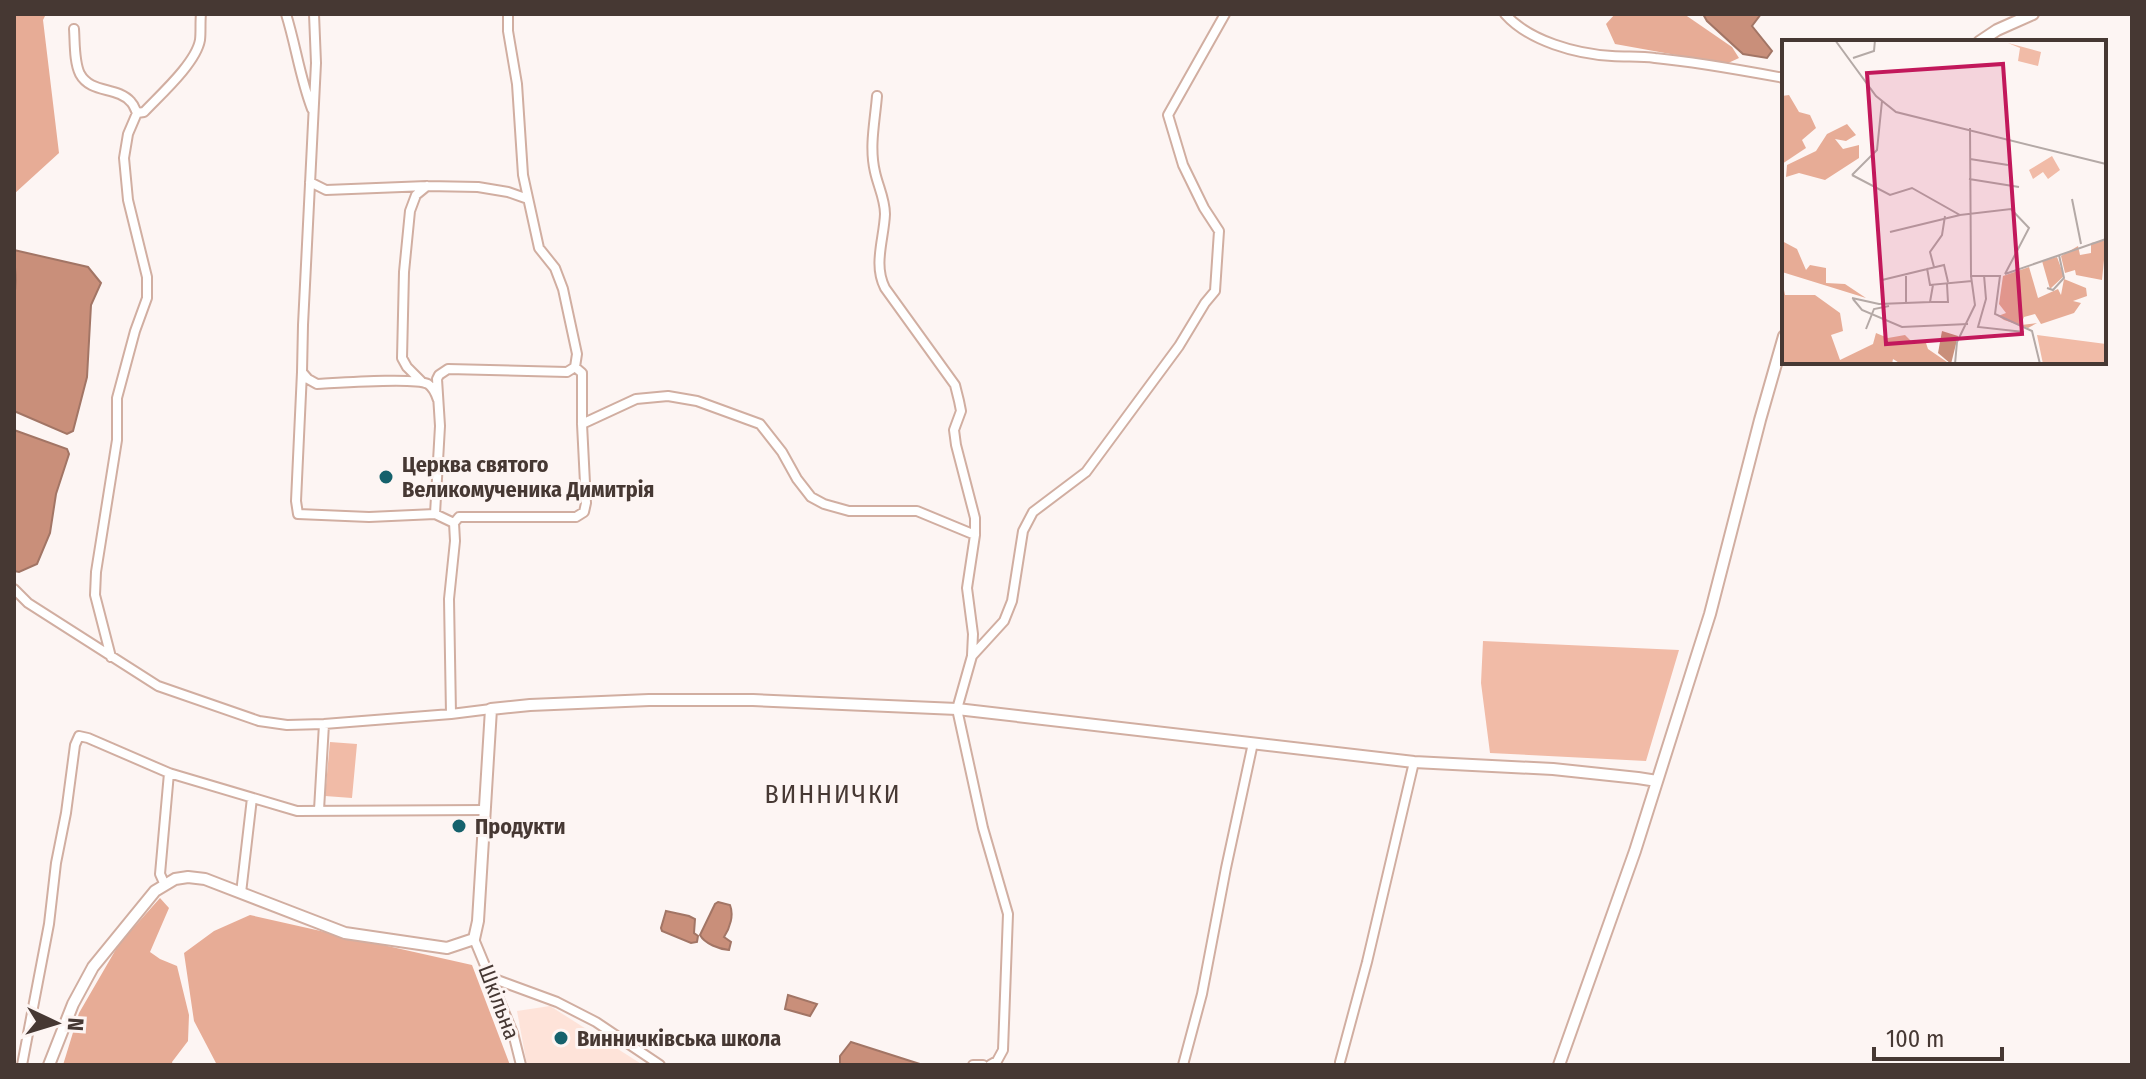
<svg xmlns="http://www.w3.org/2000/svg" width="2146" height="1079" font-family="'Fira Sans Condensed',sans-serif">
  <style>
    .built { fill: #fee3d9 }
    .green { fill: #f1bba7 }
    .forest { fill: #e7ac96 }
    .water { fill: #c98f7a; stroke: #a27565; stroke-width: 2 }
    .lines { fill: none; stroke-linecap: round; stroke-linejoin: round }
    .minor-casing { stroke: #d1aea1; stroke-width: 12 }
    .tertiary-casing { stroke: #d1aea1; stroke-width: 14 }
    .minor { stroke: #fff; stroke-width: 8 }
    .tertiary { stroke: #fff; stroke-width: 10 }
    .poi-dot { fill: #15616c; stroke: #fdf5f3; stroke-width: 3 }
    .labels { text-anchor: middle; dominant-baseline: central; stroke-width: 6; stroke-linejoin: round; paint-order: stroke }
    .poi-label { font-size: 22px; font-weight: bold; fill: #463833; stroke: #fdf5f3; text-anchor: start }
    .street-label { font-size: 22px; fill: #463833; stroke: #fdf5f3 }
    .quarter-label { font-size: 26px; letter-spacing: 2px; fill: #463833; stroke: #fdf5f3 }
    .inset-road { fill: none; stroke: #b4a9a6; stroke-width: 2 }
    .view { fill: #c2185b; fill-opacity: 0.15; stroke: #c2185b; stroke-width: 4 }
    .inset-edge { fill: none; stroke: #463833; stroke-width: 4 }
  </style>
  <rect width="100%" height="100%" fill="#fdf5f3"/>
  <path class="built" d="M550,1006L643,1065H527L517,1011Z"/>
  <path class="green" d="M1483,641L1679,650L1646,761L1490,753L1481,683Z
    M330,742L357,744L352,798L325,796Z"/>
  <path class="forest" d="M14,14H46L43,20L59,153L14,194Z
    M1615,14H1684L1732,47L1739,58L1726,64L1615,44L1606,24Z
    M160,898L169,908L150,952L160,959L177,966L189,1015L188,1041L172,1062L173,1065H63L79,1013L119,944Z
    M250,915L472,965L510,1065H217L194,1021L184,953L214,931Z"/>
  <path class="water" d="M1703,14H1761L1752,26L1772,51L1767,58L1743,54L1707,21Z
    M14,250L88,267L101,283L91,305L87,377L73,431L67,434L14,411V297C18,279 14,268 14,250Z
    M14,430L67,449L69,454L56,494L50,533L37,564L19,572L14,571Z
    M718,902L730,905C734,915 730,928 724,937L731,942L729,950C719,949 705,944 700,935L715,904Z
    M666,911L689,916L695,919L694,933L698,936L697,942L691,943L662,931L661,928Z
    M788,995L817,1004L810,1016L785,1009Z
    M851,1042L923,1065H840V1056Z"/>
  <g class="lines">
    <g class="minor-casing">
      <path id="minor" d="M286,14C296,46 300,78 312,109
        M314,14L316,63L303,325L302,372L308,379L317,384C337,383 415,377 428,384C434,388 436,394 438,400
        M1505,14C1529,41 1576,54 1612,56C1627,57 1641,56 1655,58C1698,62 1741,70 1784,78
        M74,29C75,43 74,62 80,74C91,94 117,86 131,102C134,105 135,109 137,113
        M877,96C875,121 869,147 875,172C878,186 885,199 885,214C884,239 873,265 885,288L955,385L959,401L961,411L954,430L956,445L975,518V535L967,588L973,634L972,655
        M310,182L326,190L427,186L478,187L508,192L528,199
        M302,372L296,501L298,514L369,517L435,514
        M421,381L407,367L402,358L404,272L410,211L416,195L427,186
        M582,424L636,399L668,396L697,401L760,424L782,452L797,479L811,497L824,504L849,511H917L975,535
        M454,523L459,517H576L584,512L586,503L582,424V373L575,367L577,354L563,289L555,268L539,248L523,175L517,84L508,31V14
        M14,589L28,603L158,686L259,721L287,725L324,724L451,714L491,709
        M111,657L95,595L96,572L117,440V398L135,331L147,298V277L128,200L124,158L128,134L137,113L144,112C160,95 196,63 200,40C201,32 200,22 201,14
        M451,714L449,599L455,541L454,523L435,514L440,426L437,379L439,375L448,369L567,372L575,367
        M319,810L324,724
        M165,885L160,874L169,773
        M241,893L252,798
        M474,939L513,1033L521,1065
        M489,977L557,1002L596,1022L660,1065
        M1340,1062L1367,962L1414,762
        M22,1065L49,924L56,863L66,813L75,745L79,736L88,738L169,773L297,811L485,810
        M973,1065H983
        M990,1065L997,1061L1003,1050L1008,914L983,828L957,709L972,656L1004,621L1012,601L1023,531L1033,512L1086,472L1179,346L1205,303L1215,291L1219,231L1204,208L1183,165L1168,115L1225,14
        M1183,1065L1202,994L1226,868L1253,743"/>
    </g>
    <g class="tertiary-casing">
      <path id="tertiary" d="M1979,42L1997,30L2033,14
        M49,1065L73,1004L93,967L155,891L175,879L188,877L205,879L345,933L447,948L474,939L478,921L491,709L530,705L649,700H753L957,709L1414,762L1553,769L1638,778L1657,781
        M1559,1065L1635,851L1710,614L1760,420L1784,336"/>
    </g>
    <use href="#minor" class="minor"/>
    <use href="#tertiary" class="tertiary"/>
  </g>
  <g class="poi-dot">
    <circle cx="386" cy="477" r="8"/>
    <circle cx="459" cy="826" r="8"/>
    <circle cx="561" cy="1038" r="8"/>
  </g>
  <g class="labels">
    <g class="poi-label">
      <text x="402" y="464">Церква святого<tspan x="402" dy="25">Великомученика Димитрія</tspan></text>
      <text x="475" y="826">Продукти</text>
      <text x="577" y="1038">Винничківська школа</text>
    </g>
    <g class="street-label">
      <text transform="translate(499 1002) rotate(69)">Шкільна</text>
    </g>
    <g class="quarter-label">
      <text x="833" y="794">ВИННИЧКИ</text>
    </g>
  </g>
  <g transform="translate(1782 40)">
    <rect width="324" height="324" fill="#fdf5f3"/>
    <path d="M226,3L259,12L256,26L236,21L238,8ZM270,116L278,130L266,139L261,132L251,139L247,130ZM255,295L324,304V324H261Z" fill="#f1bba7"/>
    <path d="M7,55L17,72L28,75L34,88L20,100L24,108L0,124V56ZM65,84L74,95L64,101L53,99L61,109L77,105V118L43,140L17,133L4,137L5,125L34,111L45,94ZM324,200L320,240L294,235L293,230L283,233L279,216L296,206L298,215L309,213V203ZM0,201L15,209L24,230L28,225L44,228V243L63,244L84,258L0,232ZM275,217L282,236L268,249L260,221ZM247,227L256,258L276,249L279,255L282,239L304,248L305,256L291,261L299,263L292,273L259,284L253,274L242,277L239,285L255,283L246,288L222,280L216,276L224,273L217,264L221,236ZM0,239L3,255H33L58,273L61,291L49,295L58,320L91,304L94,293L106,298L123,295L131,303L143,300L146,309L168,324H119L111,319L110,324H0Z" fill="#e7ac96"/>
    <path d="M160,291L176,296L169,324L156,313Z" fill="#c98f7a"/>
    <path class="inset-road" d="M53,0L94,56L114,72L324,124M71,18L92,11L93,0M188,88L189,236H218L213,274L250,291L258,324M188,119L226,125M70,135L108,155L130,148L178,175L229,169L247,188L223,234M70,135L95,110L100,61M187,139L237,147M290,159L299,204M108,192L178,175M152,227L148,212L160,195L163,176M145,228L148,245L190,241M223,234L324,199M202,235L204,259L196,287L242,292M124,236V263M100,240L162,225L166,242M265,248L271,250L282,238L277,215M70,258L97,264L148,262L151,245M71,259L80,270L120,287L186,284M149,262H166L165,244M84,289L92,269L107,266M173,324L175,302L193,265L189,236"/>
    <path class="view" d="M221,24L240,294L104,304L85,33Z"/>
    <rect width="324" height="324" class="inset-edge"/>
  </g>
  <rect width="2146" height="1079" fill="none" stroke="#463833" stroke-width="32"/>
  <g transform="translate(56 1023) rotate(94)" stroke="#fdf5f3" stroke-width="6" paint-order="stroke">
  <path d="M0-6L14 30L0 20L-14 30Z" fill="#463833"/>
  <text y="-12" font-size="22" font-weight="bold" text-anchor="middle" fill="#463833">N</text>
  </g>
  <path d="M1874 1047v12h128v-12" fill="none" stroke="#463833" stroke-width="4"/>
  <text x="1886" y="1047" font-size="24" fill="#463833" stroke="#fdf5f3" stroke-width="6" paint-order="stroke">100 m</text>
</svg>
